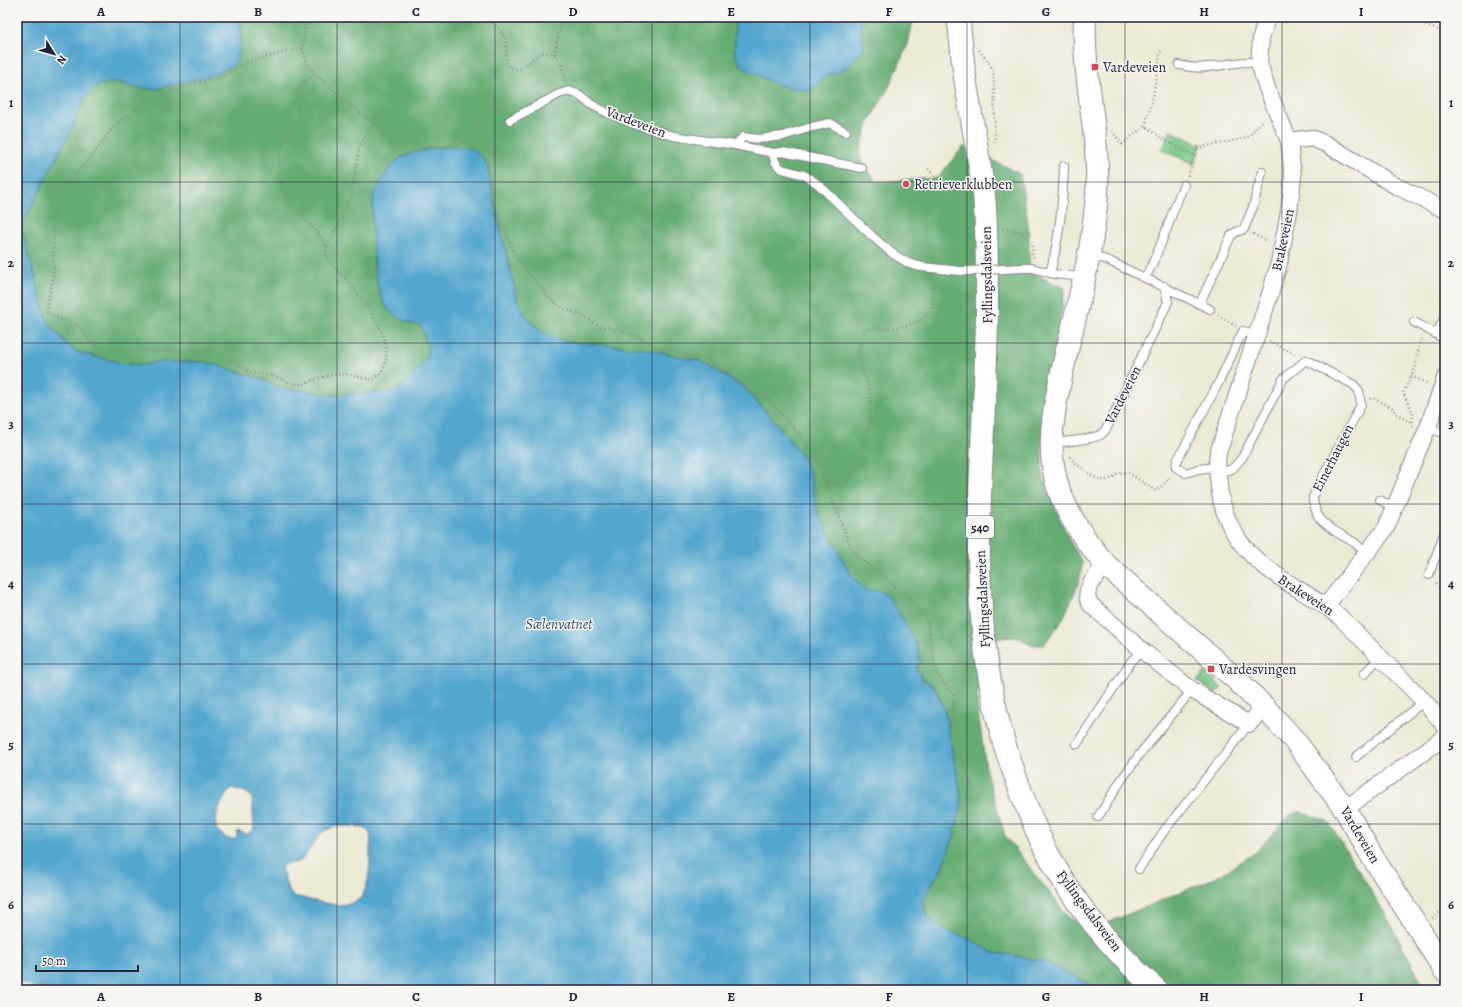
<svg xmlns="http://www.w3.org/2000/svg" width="1462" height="1007" font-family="Alegreya,serif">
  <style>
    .green { fill: #7cc785; stroke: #4f7460 }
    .forest { fill: #65ac72; stroke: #446756 }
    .water { fill: #52a6ce; stroke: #3a6484; fill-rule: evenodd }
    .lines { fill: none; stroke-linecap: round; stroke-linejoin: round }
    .lane-casing { stroke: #888688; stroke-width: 10 }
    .street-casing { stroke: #888688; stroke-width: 18 }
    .secondary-casing { stroke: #888688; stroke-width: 24 }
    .primary-casing { stroke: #888688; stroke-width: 24 }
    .path { stroke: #888688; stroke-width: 2.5; stroke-dasharray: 1 3; stroke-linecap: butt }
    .lane { stroke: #fff; stroke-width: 8 }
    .street { stroke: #fff; stroke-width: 16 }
    .secondary { stroke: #fff; stroke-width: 22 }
    .primary { stroke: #fff; stroke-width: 22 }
    .lane-bridge-casing { stroke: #888688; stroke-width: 10; stroke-linecap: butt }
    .lane-bridge { stroke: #fff; stroke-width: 8 }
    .grid { fill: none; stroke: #22223b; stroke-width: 1; stroke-opacity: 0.55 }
    .poi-dot { fill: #d1495b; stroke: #f6f6f2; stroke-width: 1.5 }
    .labels { text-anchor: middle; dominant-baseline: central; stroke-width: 3; stroke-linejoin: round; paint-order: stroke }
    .shield { fill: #f6f6f2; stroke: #626272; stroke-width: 1 }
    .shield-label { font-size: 13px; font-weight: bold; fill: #22223b }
    .poi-label { font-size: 14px; fill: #22223b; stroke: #f6f6f2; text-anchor: start }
    .street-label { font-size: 14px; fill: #22223b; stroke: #f6f6f2 }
    .water-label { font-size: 15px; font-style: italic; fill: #355776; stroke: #f6f6f2 }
    .neatline { fill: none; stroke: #22223b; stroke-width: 1.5 }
    .grid-label { font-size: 13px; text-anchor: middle; font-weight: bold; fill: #22223b }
  </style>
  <rect width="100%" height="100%" fill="#f6f6f2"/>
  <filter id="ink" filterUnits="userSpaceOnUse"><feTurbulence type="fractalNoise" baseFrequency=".025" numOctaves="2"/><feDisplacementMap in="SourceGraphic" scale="8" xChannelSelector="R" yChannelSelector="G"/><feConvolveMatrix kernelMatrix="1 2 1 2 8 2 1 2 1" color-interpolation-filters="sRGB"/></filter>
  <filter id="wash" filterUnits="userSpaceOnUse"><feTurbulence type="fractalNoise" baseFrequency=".012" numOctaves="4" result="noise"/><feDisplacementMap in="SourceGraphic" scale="16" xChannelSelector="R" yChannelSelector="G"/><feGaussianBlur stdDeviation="0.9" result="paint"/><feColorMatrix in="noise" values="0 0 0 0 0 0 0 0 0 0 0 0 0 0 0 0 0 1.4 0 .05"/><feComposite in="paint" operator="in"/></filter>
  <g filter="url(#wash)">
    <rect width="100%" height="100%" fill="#edead4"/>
    <path class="green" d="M1170,131L1202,145L1194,164L1162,150Z
      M1205,672L1222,688L1215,694L1197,681Z"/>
    <path class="forest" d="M241,17H735V53L809,91L829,74L836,73L864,49L860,17H914L908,44L890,85L868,124L859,155L876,182L937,178L964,146L1020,174L1028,223L1030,272L1065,288L1042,445V473L1050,495L1069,540L1083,563L1078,585L1063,619L1044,645H1030L1021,638L1008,637L992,639L981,651L977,705L987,775L1005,836L1070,919L1090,930L1217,877L1255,853L1290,815L1300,812L1328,821L1387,917L1423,985L1422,990H1102L1068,974L1046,962L1006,954L993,953L970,939L946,930L929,919L922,903L935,878L939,874L954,836L961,807L960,790L944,708L935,687L922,679L916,668L920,663L918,649L908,627L878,590L869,591L863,589L849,571L817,511L811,478L804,459L777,423L744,388L707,364L700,361L642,348L569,342C553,339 537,330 527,318C516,305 514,284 510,269C502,236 493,203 488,169L433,148L401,157L392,165L374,195L372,214L374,265L381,296L385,305L406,322L421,325L428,347L426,360L397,391L335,395L279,388L267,381L210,363L198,362H159L144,365L126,364L79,353L68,345L48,322L22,231L23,223L70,132L84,100L97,85L118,82L137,88L237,60L241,43Z"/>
    <path class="water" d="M17,17H241V43L239,54L237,60L231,67L209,76L155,89L137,88L118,82L97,85L84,100L70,132L23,223L22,231L48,322L67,345L79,353L126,364L144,365L158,362H198L210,363L267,381L279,388L335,395L397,391L426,360L428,347L421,326C407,322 393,318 385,305C373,287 371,229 373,207C373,204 373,199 374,195C375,190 390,166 395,162C407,153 427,149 443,147C455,146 474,146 482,157C490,167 489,180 492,191C497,217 503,242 510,268C514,284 516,302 526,316C534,330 554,339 569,342L642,348L700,361L707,364L744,388L777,424L804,459L811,478L817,511L849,571L863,589L869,591L878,590L888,596L908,627L918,649L920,663L916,668L922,679L934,687L944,708L960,790L961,807L954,836L939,874L935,878L922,903L929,919L946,930L970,939L993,953L1006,954L1046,962L1068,974L1102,990H41L17,981ZM231,788C238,790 248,791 252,798L254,829L248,834H245L238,831L236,839H228L216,830C214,815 222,800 231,788ZM342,826C350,827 363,825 369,832C372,836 370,846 370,850C370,864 370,899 352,903C334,908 313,900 294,896L289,892L281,867L287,863H294L301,861L322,832L334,827Z
      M735,17H860L864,49L849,65L836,73L829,74L809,91L777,85L746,69L740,64L735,53Z"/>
  </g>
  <g filter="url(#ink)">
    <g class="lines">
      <g class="lane-casing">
        <path id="lane" d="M1179,65C1206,72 1221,63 1247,62C1251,62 1255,63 1259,63
          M510,120L559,94L569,91L580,95L592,105L608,113L634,124L674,136L735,145L773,153C774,161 776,165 782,169L804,175L818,184L873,237L893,254L910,264L922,267L960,271H969
          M735,145L743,137L758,139L783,136L812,127L830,123L846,132
          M773,153L782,152L862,168
          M1089,255L1107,260L1145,278C1162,249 1170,215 1184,185
          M1022,268H1032L1054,274L1083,277
          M1050,273C1060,237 1063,202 1064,166
          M1145,278L1210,309
          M1200,303L1231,236L1236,232L1244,229L1253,207L1262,172
          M1445,317L1436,334L1445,340
          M1414,322L1436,334
          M1428,427L1445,434
          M1052,442C1062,443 1094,439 1102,434C1105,432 1107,427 1109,424L1168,302L1164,286
          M1216,467L1198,469L1186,473L1176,467L1177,461L1219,382L1243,331L1257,337
          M1217,473L1232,469L1242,458L1283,379L1306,360L1354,385L1359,391L1361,405L1322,478L1313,497V501L1317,514L1321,520L1333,530L1355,543L1367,554
          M1380,500L1396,508
          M1429,575L1445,531
          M1364,674L1380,657
          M1077,744L1132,660L1143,651
          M1356,757L1424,701
          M1098,817L1122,779L1139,755L1192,690
          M1139,869L1164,831L1249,724"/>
      </g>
      <g class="street-casing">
        <path id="street" d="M1267,17L1261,38L1259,63L1267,88L1289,141L1293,177L1289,212L1279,263L1271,291L1218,453C1216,467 1218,479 1220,493C1231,563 1290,579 1339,616L1424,701L1445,726
          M1289,141L1312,138L1326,144L1396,186L1445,210
          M1106,565C1099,572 1084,589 1088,599C1088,601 1090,603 1091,605L1143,651L1192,690L1249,724L1264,707
          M1326,606L1386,528L1428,427L1445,378
          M1345,809L1445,737"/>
      </g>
      <g class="secondary-casing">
        <path id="secondary" d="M1085,17C1082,76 1100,135 1097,194C1093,249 1079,302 1066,354C1058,391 1048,427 1053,465C1058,503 1081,536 1106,565L1239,682L1264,707L1295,741L1345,809L1373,858L1419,929L1445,971"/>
      </g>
      <g class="primary-casing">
        <path id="primary" d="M958,17C961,37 962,58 965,78C971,117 979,156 984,195C987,228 987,261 987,293C988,382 978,471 979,561C980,620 987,681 1003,739C1008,757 1015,775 1021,792C1029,813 1037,834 1048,854C1075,905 1114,952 1157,990"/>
      </g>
      <path class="path" d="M305,17L306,21L302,48L309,67L325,83L391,139C401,143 410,143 421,144C434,145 451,151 463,142C466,140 468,135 470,132C482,117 490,107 510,108
        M487,17C494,25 505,32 506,43C508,51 502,64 512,68C527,75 533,47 552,54C555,55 557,56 558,59C562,66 564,75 566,83
        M1237,17L1250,25
        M1412,17L1429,27L1445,32
        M302,48L246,62L223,76L212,80L190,85L152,98L142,104L130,115L114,126L94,154L62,190L57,198L53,218L54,267L52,284L47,305V311L50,314L60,319L72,321L80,327L92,344L103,348L155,351L215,350L223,354L251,373L273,376L294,384H302L330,375L346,374L373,380C414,350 351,285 328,261L326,254L327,246C311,220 284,209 279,177C278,167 278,156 282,146C285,138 293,132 297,124C298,120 298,116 298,111C297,88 296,87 315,74
        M979,50L987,60L993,70L994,81L995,142
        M554,54L561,25L560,17
        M1145,126L1153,97L1161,49
        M1112,131L1122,144L1145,126L1168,142L1194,156L1197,148L1247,138L1264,119
        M463,142L481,154L488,162L492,200L516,257L551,300L565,309L584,316L602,328L608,327L640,337L654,346L706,359L753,392L767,396L808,446L814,454L826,483C836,483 845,484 852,477C866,465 872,410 870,392C868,379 857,362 859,351C860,345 860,336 865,331C870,326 879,329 885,329C901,328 926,323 932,306C934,298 932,287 932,278
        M928,169L937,177
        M1188,176L1194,156
        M1003,229C1021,230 1021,231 1033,244L1032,255L1034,258
        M1253,234L1270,243
        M327,246L351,198L360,145L373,123
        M1218,315L1236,326
        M1269,341L1297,355
        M1411,376L1429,384
        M1370,399L1373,398L1393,408L1395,413L1412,423
        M1412,426L1413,413L1403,393L1415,369L1420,342L1423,337
        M1070,457C1077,465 1096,482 1107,480C1114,479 1115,472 1127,472L1156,491L1171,477
        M826,483L851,548L858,557L915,602L927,620L936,673L953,694C955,702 951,708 951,716C953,734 963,767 971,784
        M1436,583L1445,595
        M1432,918L1445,908
        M1173,981L1184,990"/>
      <use href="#lane" class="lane"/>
      <use href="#street" class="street"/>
      <use href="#secondary" class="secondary"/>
      <use href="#primary" class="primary"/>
      <g class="lane-bridge-casing">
        <path id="lane-bridge" d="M969,271L1022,268"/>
      </g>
      <use href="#lane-bridge" class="lane-bridge"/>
    </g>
  </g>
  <path class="grid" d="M180,17V990M337,17V990M495,17V990M652,17V990M810,17V990M967,17V990M1125,17V990M1282,17V990M17,182H1445M17,343H1445M17,504H1445M17,664H1445M17,824H1445"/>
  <g class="poi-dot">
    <rect x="1091" y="63" width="8" height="8" rx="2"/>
    <circle cx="906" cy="184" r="4"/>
    <rect x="1207" y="665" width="8" height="8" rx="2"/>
  </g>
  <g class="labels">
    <rect class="shield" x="966" y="516" width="28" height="22" rx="3"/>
    <g class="shield-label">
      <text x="980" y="527">540</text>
    </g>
    <g class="poi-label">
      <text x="1103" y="67">Vardeveien</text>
      <text x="914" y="184">Retrieverklubben</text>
      <text x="1219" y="669">Vardesvingen</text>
    </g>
    <g class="street-label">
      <text transform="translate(636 122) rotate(21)">Vardeveien</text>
      <text transform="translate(1283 240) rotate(-78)">Brakeveien</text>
      <text transform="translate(987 275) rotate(-91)">Fyllingsdalsveien</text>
      <text transform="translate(1123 395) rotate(-63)">Vardeveien</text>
      <text transform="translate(1333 458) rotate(-63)">Einerhaugen</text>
      <text transform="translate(1306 595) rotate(33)">Brakeveien</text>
      <text transform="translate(983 599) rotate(-93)">Fyllingsdalsveien</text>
      <text transform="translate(1360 835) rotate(59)">Vardeveien</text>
      <text transform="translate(1089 911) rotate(53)">Fyllingsdalsveien</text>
    </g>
    <g class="water-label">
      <text x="559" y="624">Sælenvatnet</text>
    </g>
  </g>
  <rect width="1462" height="1007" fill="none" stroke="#f6f6f2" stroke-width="44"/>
  <g transform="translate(54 54) rotate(127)" stroke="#f6f6f2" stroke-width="3" paint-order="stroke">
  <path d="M0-3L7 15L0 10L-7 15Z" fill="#22223b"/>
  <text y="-6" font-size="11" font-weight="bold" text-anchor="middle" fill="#22223b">N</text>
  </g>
  <path d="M36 965v6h102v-6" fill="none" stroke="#22223b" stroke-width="2"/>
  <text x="42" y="965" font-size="12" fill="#22223b" stroke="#f6f6f2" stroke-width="3" paint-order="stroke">50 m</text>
  <rect x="22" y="22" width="1418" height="963" class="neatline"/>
  <g class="grid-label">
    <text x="101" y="16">A</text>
    <text x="258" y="16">B</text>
    <text x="416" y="16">C</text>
    <text x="573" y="16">D</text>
    <text x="731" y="16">E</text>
    <text x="889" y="16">F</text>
    <text x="1046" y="16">G</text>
    <text x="1204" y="16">H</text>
    <text x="1361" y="16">I</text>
    <text x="11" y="107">1</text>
    <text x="1451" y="107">1</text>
    <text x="11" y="267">2</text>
    <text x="1451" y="267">2</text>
    <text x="11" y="428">3</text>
    <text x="1451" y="428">3</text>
    <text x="11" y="588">4</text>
    <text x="1451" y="588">4</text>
    <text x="11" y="749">5</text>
    <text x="1451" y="749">5</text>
    <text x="11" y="909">6</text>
    <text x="1451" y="909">6</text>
    <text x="101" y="1001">A</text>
    <text x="258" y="1001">B</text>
    <text x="416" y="1001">C</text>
    <text x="573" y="1001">D</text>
    <text x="731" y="1001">E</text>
    <text x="889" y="1001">F</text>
    <text x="1046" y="1001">G</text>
    <text x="1204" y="1001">H</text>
    <text x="1361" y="1001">I</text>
  </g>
</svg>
